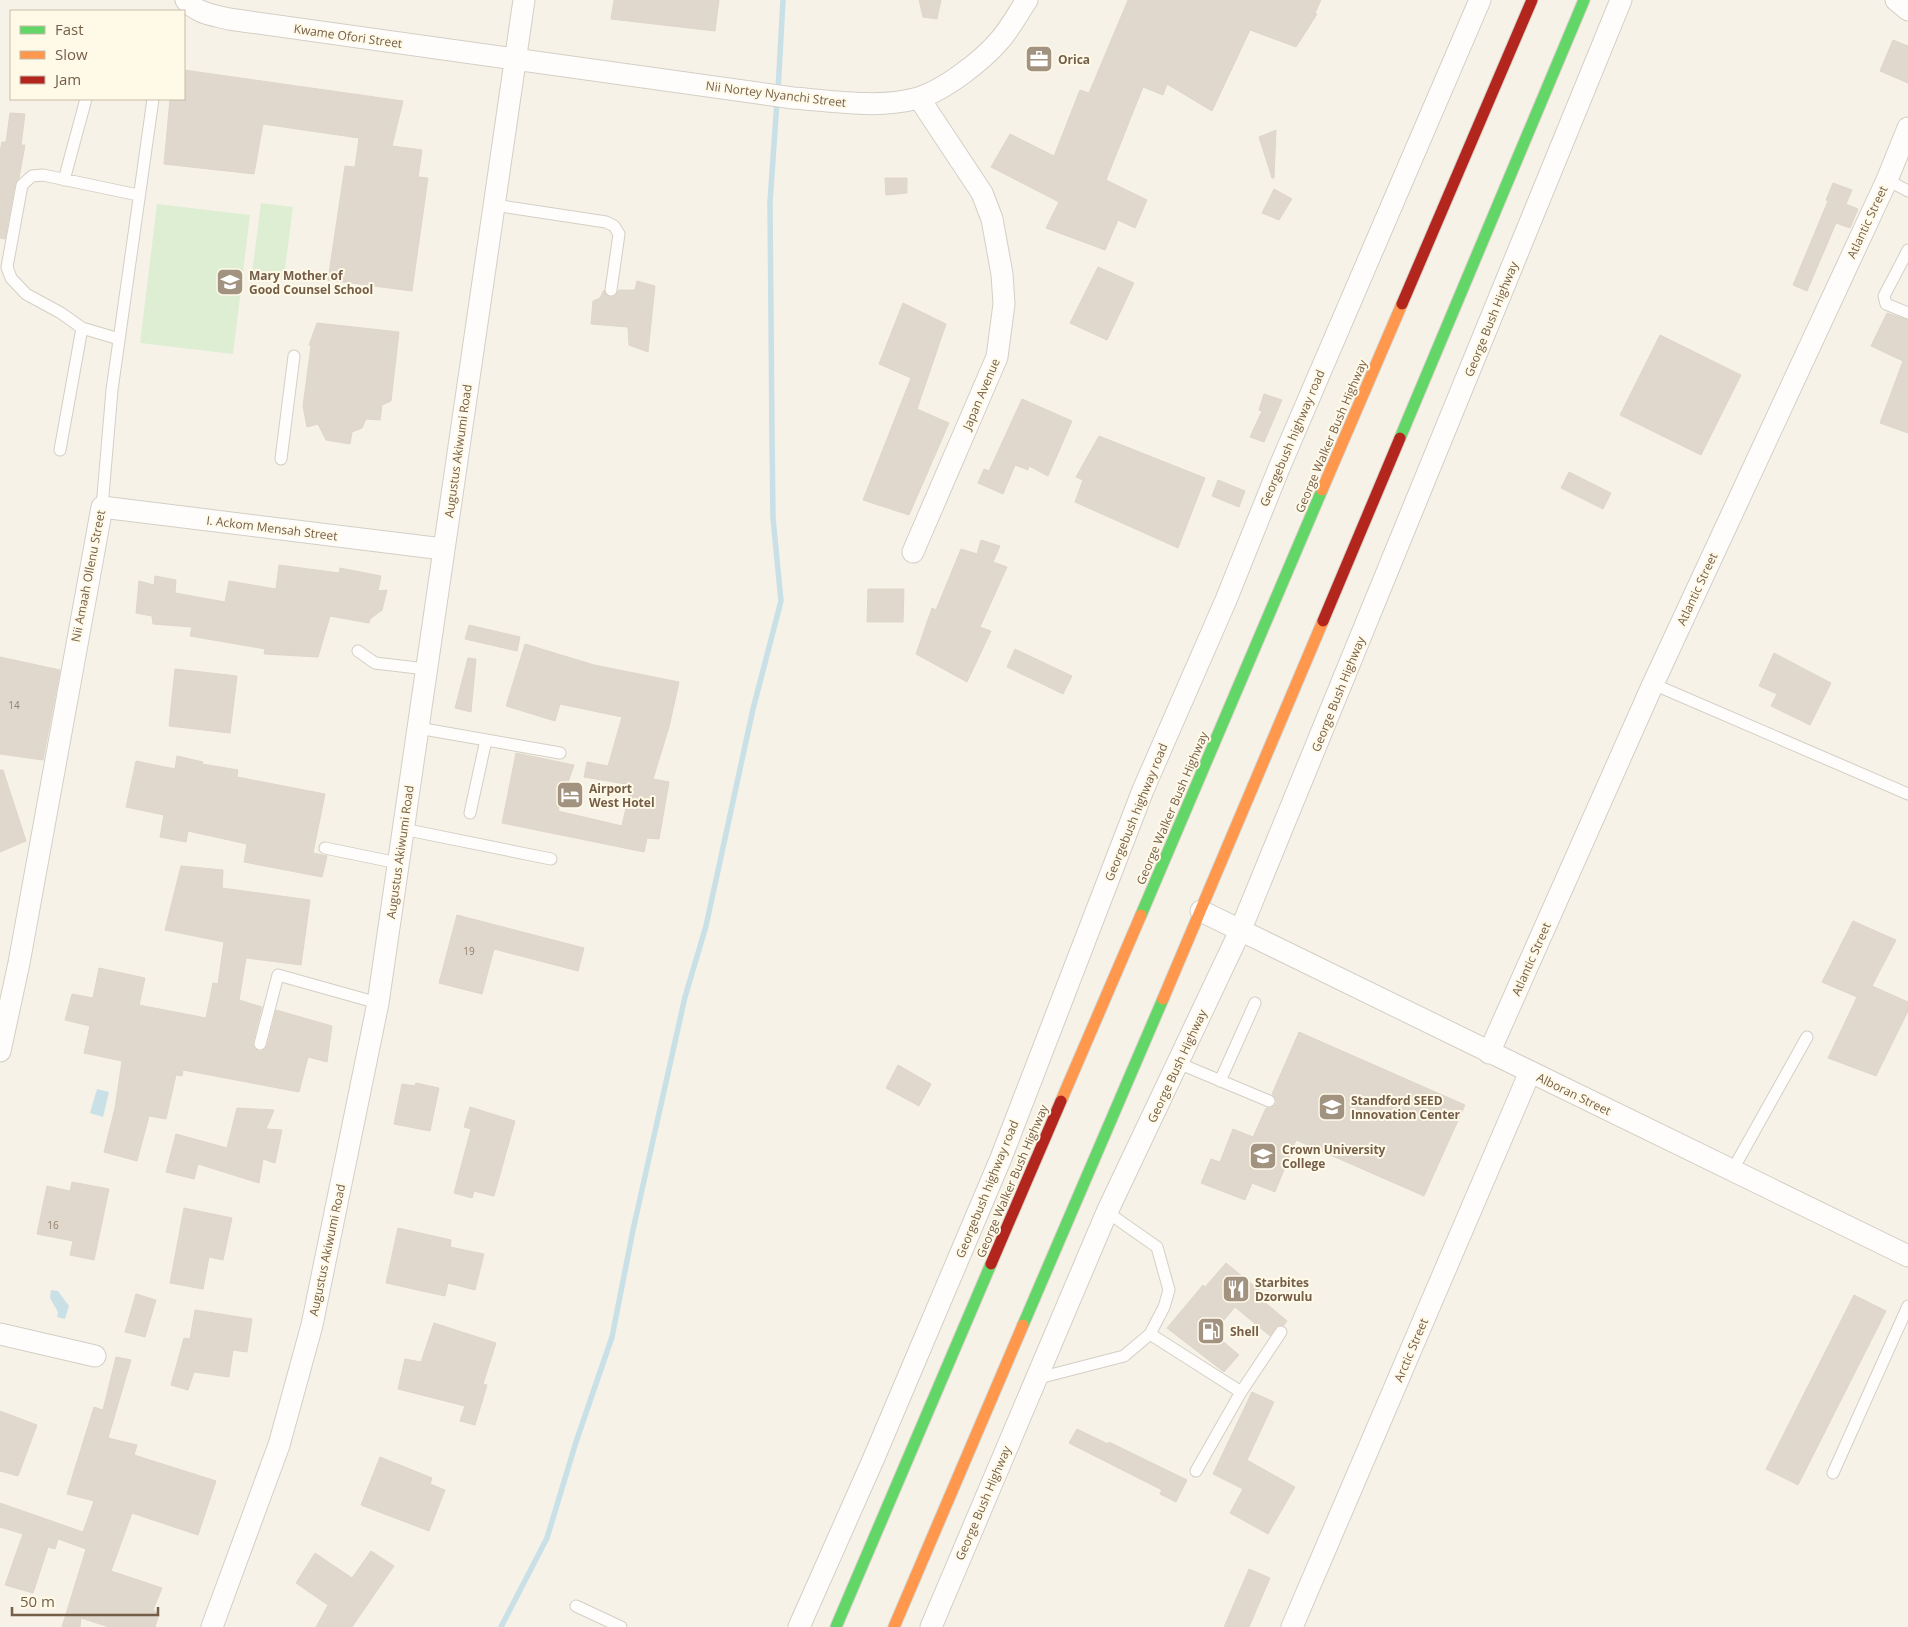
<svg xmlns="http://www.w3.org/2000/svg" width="1908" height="1627" font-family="'Open Sans',sans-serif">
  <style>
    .green { fill: #deeed3 }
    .water { fill: #cae0e7 }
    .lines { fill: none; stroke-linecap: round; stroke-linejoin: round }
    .stream { stroke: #cae0e7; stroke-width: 5.5 }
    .building { fill: #e1d8cd; stroke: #dfd6ca }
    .lane-casing { stroke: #d4cfc5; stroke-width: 13 }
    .street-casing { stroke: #d4cfc5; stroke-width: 23 }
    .fast-casing { stroke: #d5cec5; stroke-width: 13 }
    .slow-casing { stroke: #d5cec5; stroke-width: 13 }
    .jam-casing { stroke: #d5cec5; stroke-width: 13 }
    .lane { stroke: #fefdfc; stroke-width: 11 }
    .street { stroke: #fefdfc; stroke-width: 21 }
    .fast { stroke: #63d668; stroke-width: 11 }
    .slow { stroke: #ff974d; stroke-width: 11 }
    .jam { stroke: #b3261e; stroke-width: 11 }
    .labels { text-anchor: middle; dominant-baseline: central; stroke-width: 4; stroke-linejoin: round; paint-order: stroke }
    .number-label { font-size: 10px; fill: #927f6c }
    .street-label { font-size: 12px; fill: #745e48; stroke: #fff9e8 }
    .poi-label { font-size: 12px; font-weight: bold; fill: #745e48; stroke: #fff9e8; text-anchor: start }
  </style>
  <rect width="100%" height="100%" fill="#f6f2e8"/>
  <path class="green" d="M261,203L293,207L284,277L252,273Z
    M157,204L250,215L233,354L140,343Z"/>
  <path class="water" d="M97,1089L109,1092L103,1117L90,1113Z
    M51,1290L58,1291L69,1306L65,1319L57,1317L58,1312L50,1298Z"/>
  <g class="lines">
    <path class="stream" d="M778,91L783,0
      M501,1627L547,1538L576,1442L612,1337L633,1230L685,997L706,926L753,709L781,601L773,518L772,435L770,202L777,101"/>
  </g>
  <path class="building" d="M614,0H719L715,31L611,19Z
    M919,0H941L937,19L923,17Z
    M1128,0H1321L1315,13L1317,14L1296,47L1250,30L1212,111L1167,84L1163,95L1143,87L1106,180L1147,200L1135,228L1118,220L1105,250L1046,228L1059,202L991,167L1010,134L1054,156L1080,90L1089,93Z
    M1893,40L1908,46V83L1880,71Z
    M184,70L403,101L392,146L422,150L418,177L428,178L412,291L328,280L345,166L355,167L359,138L263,124L254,174L164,164L170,99H184Z
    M10,113L25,114L21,145H25L19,178L15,184L5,239L0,238V152L2,142H6Z
    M1276,130L1274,178H1272L1259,137Z
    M885,178H907V193L886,195Z
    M1833,183L1852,190L1846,204L1858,209L1850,228L1836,223L1807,291L1793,285L1828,201L1826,200Z
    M1274,189L1292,199L1279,220L1262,213Z
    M1098,267L1134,283L1107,340L1070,323Z
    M637,281L655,286L648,352L629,345L628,327L591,324L593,301L600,298L604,290L607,296L613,297L619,290H635Z
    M903,303L946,324L917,409L949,423L909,515L863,500L911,378L879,364Z
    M1887,313L1908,320V433L1880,423L1903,361L1871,346Z
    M317,323L399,332L391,401L382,405L380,420L366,419L362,428L352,432L350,444L326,440L318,424L307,427L303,406L311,346L309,345Z
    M1660,335L1741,375L1701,455L1620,415Z
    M1264,394L1282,400L1264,442L1250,437L1262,411L1259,410Z
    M1022,399L1072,421L1048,476L1029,466L1028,470L1015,465L1003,494L978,483L984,469L989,471Z
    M1099,436L1205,478L1178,548L1075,502L1083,480L1076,477Z
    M1569,472L1611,493L1603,509L1561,488Z
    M1218,480L1245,491L1239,507L1212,496Z
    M981,540L1000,546L993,562L1007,567L980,627L991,631L967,682L916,654L932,608L936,610L961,549L977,554Z
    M279,565L339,573L340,568L381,576L378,591L387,590L382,610L370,619L369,623L330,616L318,657L264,654L265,649L190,636L192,627L153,624L152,616L136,613L139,581L154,585L155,576L176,580L175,593L225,602L229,581L276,589Z
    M868,589H904L903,622H867Z
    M469,625L520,637L517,651L465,639Z
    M525,644L594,665L679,682L669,727L653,779L669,782L659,839L647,838L644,852L502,823L516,753L574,765L558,811L622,826L631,785L584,777L587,762L608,766L622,717L560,704L555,721L506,706Z
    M1015,649L1072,676L1063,694L1007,667Z
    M1774,653L1831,683L1810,725L1771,706L1777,694L1759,686Z
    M0,657L60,670L43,760L0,754Z
    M468,658L476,659L471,712L455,708Z
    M175,669L237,676L230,733L169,726Z
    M177,756L203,762L202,764L238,770L237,777L325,794L313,853L327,856L322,877L244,862L247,844L188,831L186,842L160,837L164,815L126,807L136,761L175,769Z
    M0,770H3L26,841L0,852Z
    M181,866L223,870L222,888L310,900L301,965L246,958L239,1000L262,1007L253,1043L258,1051H262L267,1046L276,1010L332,1026L327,1062L308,1057L299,1092L183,1070L182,1076L176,1075L166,1119L149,1116L137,1161L104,1152L115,1108L122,1061L84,1053L90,1026L65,1020L72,994L93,998L99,968L145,978L139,1005L206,1018L213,983L218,984L224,942L165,930Z
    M457,915L584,948L578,971L494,949L482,994L439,983Z
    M1853,921L1896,940L1872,986L1908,1002V1011L1876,1076L1828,1058L1857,997L1822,982Z
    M1299,1032L1465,1105L1424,1196L1296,1140L1275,1192L1252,1183L1245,1200L1201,1183L1211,1159L1220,1162L1233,1129L1253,1137L1266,1108H1270L1276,1104V1100L1272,1094Z
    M898,1065L931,1084L919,1106L886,1088Z
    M416,1083L439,1088L430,1131L394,1124L402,1084L415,1086Z
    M470,1107L515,1121L494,1196L474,1191L472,1198L454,1193L471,1129L464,1127Z
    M237,1108L274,1110L266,1129L282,1130L275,1163L263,1159L259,1183L198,1164L194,1179L166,1172L176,1134L227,1148Z
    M72,1182L109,1189L94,1260L70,1255L73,1241L37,1234L47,1186L70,1191Z
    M184,1208L232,1218L223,1260L209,1257L203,1289L170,1283Z
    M398,1228L451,1240L450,1247L484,1254L475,1290L448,1283L445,1296L386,1283Z
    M1226,1263L1265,1295L1261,1299L1287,1321L1284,1325L1277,1326L1270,1336L1235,1307L1213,1333L1239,1355L1224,1372L1167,1328L1203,1285L1205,1287Z
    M136,1294L156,1300L145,1337L125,1332Z
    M1854,1295L1886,1311L1798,1485L1766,1469Z
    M195,1310L252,1319L247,1352L233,1350L229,1377L194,1372L188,1390L171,1385L184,1338L190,1339Z
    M434,1323L496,1343L483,1384L487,1385L475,1425L460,1421L465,1406L398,1389L405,1359L421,1362Z
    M116,1357L131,1360L108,1438L137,1445L134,1455L216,1481L198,1535L132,1513L111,1571L162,1588L153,1610L159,1614L155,1627H109L81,1618L80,1627H62L86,1549L58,1539L55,1549L48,1547L33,1593L5,1585L23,1534L0,1527V1503L83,1532L94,1501L67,1494L94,1407L103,1410Z
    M1252,1392L1274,1402L1247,1460L1295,1487L1268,1534L1230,1513L1243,1489L1213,1474Z
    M0,1411L37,1425L18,1476L0,1471Z
    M1077,1429L1108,1444L1109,1442L1187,1480L1176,1502L1160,1494L1162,1490L1069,1443Z
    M380,1457L432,1478L430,1484L445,1490L429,1531L361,1505Z
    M371,1551L394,1566L352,1627H316L328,1605L296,1583L315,1553L352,1578Z
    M1249,1569L1270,1578L1249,1627H1224Z"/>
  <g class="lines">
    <g class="lane-casing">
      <path id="lane" d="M64,180L86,99
        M1887,180L1908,191
        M494,205L606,222L614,226L619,234L611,290
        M1908,250L1884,296L1886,304L1908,313
        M119,339L82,328L61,313L26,294L11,278L7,267L22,185L32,176L43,175L138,195
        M60,450L82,328
        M281,459L294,356
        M102,507L112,390L153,99
        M358,651L375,663L426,669
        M1653,684L1908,794
        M418,728L560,753
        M470,813L486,740
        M403,829L551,859
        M325,848L398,863
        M260,1044L278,975L378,1003
        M1178,1063L1269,1101
        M1220,1081L1255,1003
        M1732,1171L1807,1037
        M1150,1334L1241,1392L1281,1332
        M1035,1379L1124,1356L1150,1334L1164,1307L1169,1290L1157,1247L1107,1212
        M1196,1471L1241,1392
        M1833,1473L1908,1306
        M576,1606L621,1627"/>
    </g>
    <g class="street-casing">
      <path id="street" d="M186,0C197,14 214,15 229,19L793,98C833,101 879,109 918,98C943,91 982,61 999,41C1010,29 1018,13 1027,0
        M1896,0L1908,10
        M913,552L997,357L1004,304L1002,274L992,219L982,193L919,98
        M1201,911L1908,1256
        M0,1051L19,963L102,507L443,549
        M1489,1053L1653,684L1887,180L1908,128
        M0,1334L95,1356
        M212,1627L279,1445L312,1325L378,1003L524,0
        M799,1627L873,1460L1001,1158L1143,790L1226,600L1279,468L1480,0
        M931,1627L1107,1212L1241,929L1621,0
        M1292,1627L1530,1072"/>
    </g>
    <g class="fast-casing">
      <path id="fast" d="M1400,438L1584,0
        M1141,915L1322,490
        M1023,1325L1163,999
        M836,1627L991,1264"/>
    </g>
    <g class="slow-casing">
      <path id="slow" d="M1322,490L1402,304
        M1163,999L1323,621
        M1061,1101L1141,915
        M894,1627L1023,1325"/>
    </g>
    <g class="jam-casing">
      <path id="jam" d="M1402,304L1532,0
        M1323,621L1400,438
        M991,1264L1061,1101"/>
    </g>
    <use href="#lane" class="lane"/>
    <use href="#street" class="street"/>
    <use href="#fast" class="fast"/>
    <use href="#slow" class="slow"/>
    <use href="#jam" class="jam"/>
  </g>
  <defs>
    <g id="office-square" transform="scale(1.4375)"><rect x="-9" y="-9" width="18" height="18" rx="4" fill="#a29280" stroke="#fff9e8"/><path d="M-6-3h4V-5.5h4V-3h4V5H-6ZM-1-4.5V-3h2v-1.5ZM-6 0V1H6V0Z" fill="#fff"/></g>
    <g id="school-square" transform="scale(1.4375)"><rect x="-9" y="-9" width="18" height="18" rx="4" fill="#a29280" stroke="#fff9e8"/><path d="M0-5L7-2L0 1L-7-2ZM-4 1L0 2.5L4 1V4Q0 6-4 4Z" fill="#fff"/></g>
    <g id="hotel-square" transform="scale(1.4375)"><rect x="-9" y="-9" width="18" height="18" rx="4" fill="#a29280" stroke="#fff9e8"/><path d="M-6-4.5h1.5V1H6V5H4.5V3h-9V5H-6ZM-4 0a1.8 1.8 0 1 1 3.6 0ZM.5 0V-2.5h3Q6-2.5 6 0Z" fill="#fff"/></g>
    <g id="university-square" transform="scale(1.4375)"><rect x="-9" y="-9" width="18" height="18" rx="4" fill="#a29280" stroke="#fff9e8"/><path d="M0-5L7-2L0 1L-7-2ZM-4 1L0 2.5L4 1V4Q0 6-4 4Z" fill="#fff"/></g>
    <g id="restaurant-square" transform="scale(1.4375)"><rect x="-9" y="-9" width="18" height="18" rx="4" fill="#a29280" stroke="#fff9e8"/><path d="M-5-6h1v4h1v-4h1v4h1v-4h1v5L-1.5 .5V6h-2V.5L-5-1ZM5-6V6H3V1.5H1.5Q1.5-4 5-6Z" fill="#fff"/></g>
    <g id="fuel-square" transform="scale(1.4375)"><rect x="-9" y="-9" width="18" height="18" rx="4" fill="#a29280" stroke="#fff9e8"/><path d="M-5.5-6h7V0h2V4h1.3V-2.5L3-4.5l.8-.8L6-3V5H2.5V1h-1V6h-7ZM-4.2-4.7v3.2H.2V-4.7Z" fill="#fff"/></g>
  </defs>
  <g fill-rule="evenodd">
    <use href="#office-square" x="1039" y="59"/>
    <use href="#school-square" x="230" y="282"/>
    <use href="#hotel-square" x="570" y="795"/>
    <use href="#university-square" x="1332" y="1107"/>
    <use href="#university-square" x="1263" y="1156"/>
    <use href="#restaurant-square" x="1236" y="1289"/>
    <use href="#fuel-square" x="1211" y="1331"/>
  </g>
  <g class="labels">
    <g class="number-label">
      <text x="14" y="705">14</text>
      <text x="469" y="951">19</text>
      <text x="53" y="1225">16</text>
    </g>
    <g class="street-label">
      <text transform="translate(348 36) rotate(8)">Kwame Ofori Street</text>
      <text transform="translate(776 94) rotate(7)">Nii Nortey Nyanchi Street</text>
      <text transform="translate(1867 222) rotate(-65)">Atlantic Street</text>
      <text transform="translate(1491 319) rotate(-68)">George Bush Highway</text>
      <text transform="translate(981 394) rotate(-67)">Japan Avenue</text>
      <text transform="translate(1331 436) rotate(-67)">George Walker Bush Highway</text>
      <text transform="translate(1292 438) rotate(-67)">Georgebush highway road</text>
      <text transform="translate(458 451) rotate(-82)">Augustus Akiwumi Road</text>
      <text transform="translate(272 528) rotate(7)">I. Ackom Mensah Street</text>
      <text transform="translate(88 576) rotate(-79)">Nii Amaah Ollenu Street</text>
      <text transform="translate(1697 589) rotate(-65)">Atlantic Street</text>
      <text transform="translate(1338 694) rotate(-68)">George Bush Highway</text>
      <text transform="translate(1172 808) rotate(-67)">George Walker Bush Highway</text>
      <text transform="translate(1136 812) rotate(-68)">Georgebush highway road</text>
      <text transform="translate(400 852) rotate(-82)">Augustus Akiwumi Road</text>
      <text transform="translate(1531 959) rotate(-66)">Atlantic Street</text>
      <text transform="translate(1177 1066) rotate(-65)">George Bush Highway</text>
      <text transform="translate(1574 1094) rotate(26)">Alboran Street</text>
      <text transform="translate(1012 1181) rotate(-67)">George Walker Bush Highway</text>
      <text transform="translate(987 1189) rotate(-68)">Georgebush highway road</text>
      <text transform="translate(327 1250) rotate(-78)">Augustus Akiwumi Road</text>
      <text transform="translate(1411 1350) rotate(-67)">Arctic Street</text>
      <text transform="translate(983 1503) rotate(-67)">George Bush Highway</text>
    </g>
    <g class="poi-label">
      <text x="1058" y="59">Orica</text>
      <text x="249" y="275">Mary Mother of<tspan x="249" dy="14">Good Counsel School</tspan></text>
      <text x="589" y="788">Airport<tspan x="589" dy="14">West Hotel</tspan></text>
      <text x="1351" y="1100">Standford SEED<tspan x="1351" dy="14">Innovation Center</tspan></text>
      <text x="1282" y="1149">Crown University<tspan x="1282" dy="14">College</tspan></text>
      <text x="1255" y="1282">Starbites<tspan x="1255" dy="14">Dzorwulu</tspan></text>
      <text x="1230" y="1331">Shell</text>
    </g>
  </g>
  <rect x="10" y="10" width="175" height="90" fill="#fff9e8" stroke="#c7bba8"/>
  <rect x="20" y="26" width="25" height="8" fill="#63d668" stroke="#c7bba8"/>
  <text x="55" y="35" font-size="15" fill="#745e48">Fast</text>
  <rect x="20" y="51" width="25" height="8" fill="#ff974d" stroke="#c7bba8"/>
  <text x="55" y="60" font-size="15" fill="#745e48">Slow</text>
  <rect x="20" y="76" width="25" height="8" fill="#b3261e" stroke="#c7bba8"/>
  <text x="55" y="85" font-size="15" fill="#745e48">Jam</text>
  <path d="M12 1607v8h146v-8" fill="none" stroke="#745e48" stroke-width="2.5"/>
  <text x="20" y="1607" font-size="15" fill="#745e48" stroke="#fff9e8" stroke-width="4" paint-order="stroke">50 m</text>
</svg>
